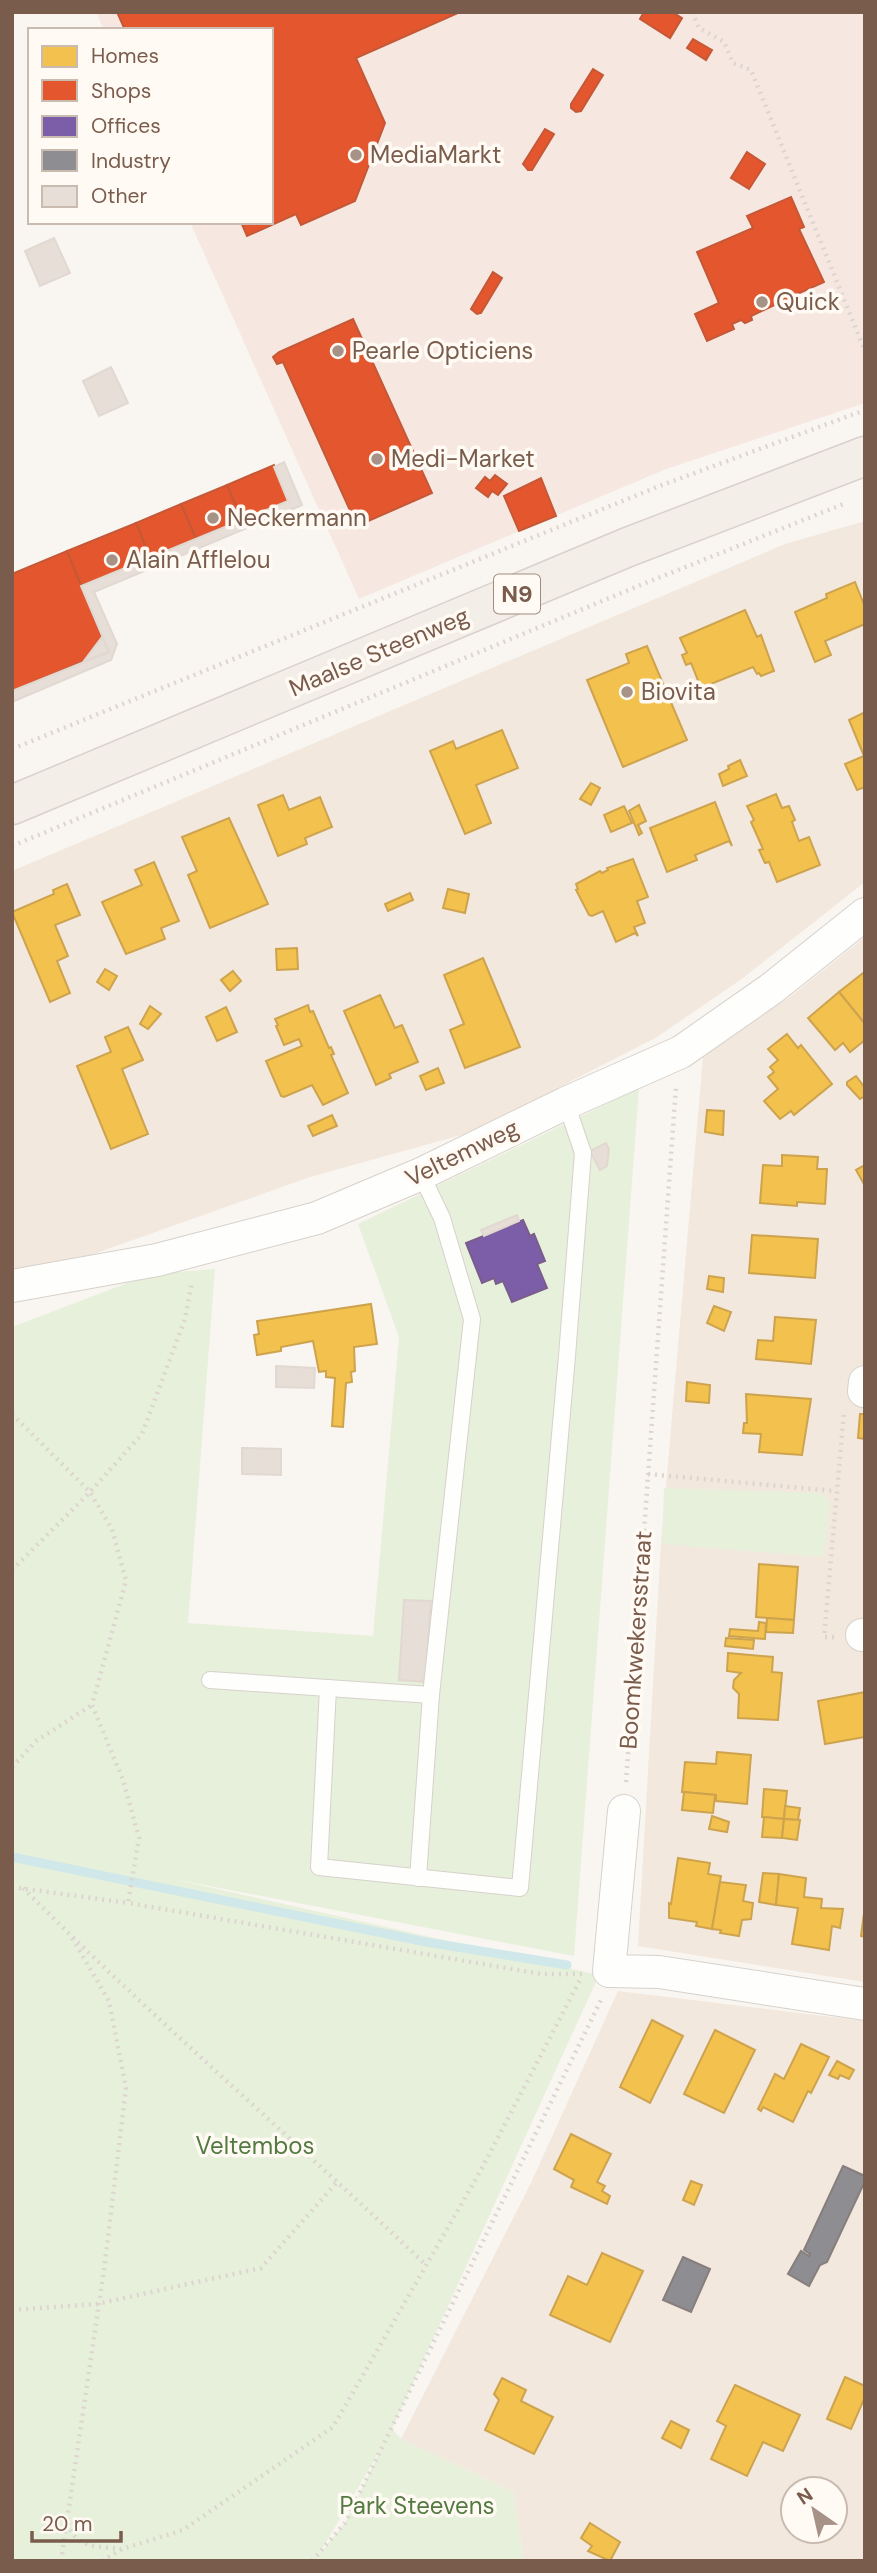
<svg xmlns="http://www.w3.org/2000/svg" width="877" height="2573" viewBox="0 0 877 2573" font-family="'DM Sans',sans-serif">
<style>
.residential{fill:#f2e8de;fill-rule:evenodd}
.commercial{fill:#f6e8e1}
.green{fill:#e7f0db;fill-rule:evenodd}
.homes{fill:#f2c14e;stroke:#cea34e;stroke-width:2}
.shops{fill:#e4572e;stroke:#c45837;stroke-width:2}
.offices{fill:#7b5ea7;stroke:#7b5d8c;stroke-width:2}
.industry{fill:#8d8d92;stroke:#877e7d;stroke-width:2}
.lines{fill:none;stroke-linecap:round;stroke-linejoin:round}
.stream{stroke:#d0e8ea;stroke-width:9}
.building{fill:#e6ded7;stroke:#e2d8d2;stroke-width:2}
.service-casing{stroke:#d7d1cb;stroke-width:18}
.minor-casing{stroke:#d7d1cb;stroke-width:34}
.primary-casing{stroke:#dad1cc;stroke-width:41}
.path{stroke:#dcd5d0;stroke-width:4.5;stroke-dasharray:2 5;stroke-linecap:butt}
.service{stroke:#fefefd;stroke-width:16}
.minor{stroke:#fefefd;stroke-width:32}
.primary{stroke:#f3eee8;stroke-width:38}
.poi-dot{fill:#a69286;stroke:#fffaf3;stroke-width:2.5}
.labels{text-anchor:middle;stroke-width:7;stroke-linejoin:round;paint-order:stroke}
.shield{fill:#fffaf3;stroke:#a28b7f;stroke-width:2}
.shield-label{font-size:23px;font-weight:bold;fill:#7a5c4d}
.poi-label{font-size:24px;fill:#7a5c4d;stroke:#fffaf3;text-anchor:start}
.street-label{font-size:24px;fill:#7a5c4d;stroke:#fffaf3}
.park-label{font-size:24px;fill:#537a41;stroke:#fffaf3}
</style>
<rect width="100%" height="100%" fill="#f9f5f0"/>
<g class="residential">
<path d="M865,521V882L743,978L657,1037L472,1132L310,1177L12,1283V871L785,544Z"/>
<path d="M865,937V1982L638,1946L661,1544L703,1057L791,996Z"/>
<path d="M618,1991L865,2021V2561H524L513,2492L401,2439L531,2183ZM793,2489H835V2531H793Z"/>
</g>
<path class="commercial" d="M96,12H865V403L666,469L359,599L190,222H271V30H104Z"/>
<g class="green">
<path d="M639,1088L574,1956L173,1879L599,1975L392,2429L401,2439L513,2492L524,2561H12V1327L151,1274L215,1269L188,1623L373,1636L399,1337L358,1224ZM385,2441L345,2523L319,2554L385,2442Z"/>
<path d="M664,1488L821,1493L830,1502L824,1557L662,1544Z"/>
</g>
<g class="homes">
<path d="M855,582L865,607V624L825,641L831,655L815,662L795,612L827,598L826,594Z"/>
<path d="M745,610L757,637L761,635L774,671L761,676L759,673L757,674L753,667L701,688L691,663L686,665L682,655L687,653L680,638Z"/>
<path d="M647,646L687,740L623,767L587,680L629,663L626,654Z"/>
<path d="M865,712V787L857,790L845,764L864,756L849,720Z"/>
<path d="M502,730L518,768L476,785L491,823L465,834L430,751L453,741L456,749Z"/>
<path d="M740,760L747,776L723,786L719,774L729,769L728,766Z"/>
<path d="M591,783L600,788L591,805L580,799Z"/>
<path d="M776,794L782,808L789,806L795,820L792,822L799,841L809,837L820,865L777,882L769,862L765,863L759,850L763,849L751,822L754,820L747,806Z"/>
<path d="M283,795L289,810L320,797L332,827L305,838L307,844L278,856L258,805Z"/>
<path d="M715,802L732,846L729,841L695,855L697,860L667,872L650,828Z"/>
<path d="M639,805L646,821L638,825L642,833L639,835L629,811Z"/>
<path d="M624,806L632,823L611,832L604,815Z"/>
<path d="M229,818L268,904L210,928L188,875L197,871L182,837Z"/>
<path d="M633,859L648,897L637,901L645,923L634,927L638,936L635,933L616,942L603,911L592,916L589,915L576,890L578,889L576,884L600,871L602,873L608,870L607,868Z"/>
<path d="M154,862L179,921L161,928L165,939L126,954L102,902L142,885L135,870Z"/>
<path d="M67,884L80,915L55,925L68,956L57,961L70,993L50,1002L12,912L54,894L53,890Z"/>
<path d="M448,889L469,894L465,913L443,908Z"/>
<path d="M410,893L413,900L388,911L385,904Z"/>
<path d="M297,948L298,969L277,970L276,949Z"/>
<path d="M483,958L520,1047L465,1068L450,1030L464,1024L444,975Z"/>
<path d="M105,969L117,976L109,990L97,982Z"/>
<path d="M233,971L241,981L230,991L221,980Z"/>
<path d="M863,973L865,975V1024L839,992Z"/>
<path d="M839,992L865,1024V1040L850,1052L843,1043L835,1050L808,1018Z"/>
<path d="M380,995L395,1028L402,1025L418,1062L389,1074L391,1078L376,1085L344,1011Z"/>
<path d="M308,1005L310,1012L313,1011L329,1048L331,1047L334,1054L331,1055L348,1093L323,1105L312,1085L284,1097L281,1096L266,1061L302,1046L299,1039L284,1045L276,1026L278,1025L275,1019Z"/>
<path d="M150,1006L161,1014L148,1029L140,1024Z"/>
<path d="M226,1007L237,1032L217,1041L206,1017Z"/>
<path d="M128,1027L143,1060L122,1069L148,1134L111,1149L77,1066L111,1052L105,1037Z"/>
<path d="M787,1034L798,1048L801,1045L832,1084L794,1115L791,1111L780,1119L764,1101L778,1089L768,1077L774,1072L770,1067L778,1060L768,1049Z"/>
<path d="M438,1068L444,1083L426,1090L420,1076Z"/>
<path d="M856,1076L865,1088V1096L860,1099L847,1085V1082Z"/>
<path d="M707,1110L724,1111L723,1135L705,1132Z"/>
<path d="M332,1115L337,1126L313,1136L308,1126Z"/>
<path d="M782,1155L818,1157L817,1169H827L825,1204L797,1202V1206L760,1203L763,1165L782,1166Z"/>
<path d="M865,1165V1186L856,1170Z"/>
<path d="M752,1235L818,1239L815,1278L749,1273Z"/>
<path d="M709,1276L724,1278L723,1292L707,1289Z"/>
<path d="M371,1304L377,1344L354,1347L355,1371L351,1372L352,1382L346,1383L343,1427L332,1426L335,1378L326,1377V1371L319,1372L313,1341L281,1347V1351L257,1355L254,1335L259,1334L257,1321Z"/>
<path d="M714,1306L731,1312L724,1331L707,1323Z"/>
<path d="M775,1317L816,1320L811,1364L756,1359L758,1340L773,1341Z"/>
<path d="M687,1382L710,1385L709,1403L686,1401Z"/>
<path d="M746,1394L811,1399L802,1455L759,1452L761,1434L743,1433L744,1423H747Z"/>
<path d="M860,1414H865V1439L858,1438Z"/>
<path d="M759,1564L798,1567L794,1620L756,1617Z"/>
<path d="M767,1618L794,1620L793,1633L766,1632Z"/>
<path d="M759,1622L766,1623L765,1639L729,1636L730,1629L758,1631Z"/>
<path d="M726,1638L754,1640L753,1649L725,1646Z"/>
<path d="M728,1653L773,1657L772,1672L782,1673L778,1720L738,1718L739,1694L733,1688L734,1680L741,1673L727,1671Z"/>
<path d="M865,1692V1737L825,1744L818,1701Z"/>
<path d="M717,1752L751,1755L747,1804L716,1801V1795L682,1792L685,1762L716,1764Z"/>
<path d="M764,1789L787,1791L784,1819L762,1817Z"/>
<path d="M684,1792L715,1795L713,1813L682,1810Z"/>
<path d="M785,1806L800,1808L798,1820L784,1819Z"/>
<path d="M712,1816L729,1822L727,1832L709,1829Z"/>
<path d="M764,1817L784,1819L782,1838L762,1837Z"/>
<path d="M784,1819L800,1820L797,1840L782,1838Z"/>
<path d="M678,1858L710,1863L708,1874L721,1876L712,1929L696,1926L697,1922L669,1918V1903L671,1904Z"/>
<path d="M763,1873L779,1874L776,1905L759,1902Z"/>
<path d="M779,1874L806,1878L804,1897L822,1899L821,1908L843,1909L840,1928L832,1926L829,1950L792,1944L798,1908L776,1905Z"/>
<path d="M720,1882L746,1885L743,1901L753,1903L751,1919L742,1920L739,1936L720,1933L721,1930L712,1929Z"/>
<path d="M864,1913L865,1914V1937L861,1936Z"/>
<path d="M652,2020L683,2036L650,2103L620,2087Z"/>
<path d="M715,2030L755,2050L724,2113L684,2094Z"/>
<path d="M801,2044L829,2057L811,2093L808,2091L793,2122L763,2107L761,2111L758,2109L775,2074L784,2079Z"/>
<path d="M837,2061L854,2070L849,2079L840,2075L838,2079L829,2075Z"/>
<path d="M571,2134L611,2154L597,2182L605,2186L602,2191L610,2196L607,2204L571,2187L574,2180L554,2169Z"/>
<path d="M691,2181L702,2185L694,2205L683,2200Z"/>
<path d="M602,2253L643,2271L610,2342L550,2315L568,2276L587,2285Z"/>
<path d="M845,2377L865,2386V2397L851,2429L827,2419Z"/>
<path d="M502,2378L526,2390L521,2401L553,2417L534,2454L485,2430L499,2400L494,2394Z"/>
<path d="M735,2385L800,2415L783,2451L763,2442L747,2476L711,2459L726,2426L717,2421Z"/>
<path d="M671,2421L689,2430L681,2448L662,2438Z"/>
<path d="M590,2523L620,2542L610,2561L588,2551L592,2546L581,2538Z"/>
</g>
<g class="shops">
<path d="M117,12H460L356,58L385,123L355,201L301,225L296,214L247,236L241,222H271V30H125Z"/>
<path d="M644,12H672L682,18L670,38L640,19Z"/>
<path d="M693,39L712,50L706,60L687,48Z"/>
<path d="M593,69L603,75L581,111L576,112L571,108V104Z"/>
<path d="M545,129L554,134L532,170H528L523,164Z"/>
<path d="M747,152L765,164L749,189L731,178Z"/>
<path d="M791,197L804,227L799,229L824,282L797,294L798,300L792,302L787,299L751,316L752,320L745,323L741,320L732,324L734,329L707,341L695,314L719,303L697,252L753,228L747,216Z"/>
<path d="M493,272L502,278L481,313L477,314L471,309Z"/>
<path d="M353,319L432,493L357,526L283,362L277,364L273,357L279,352Z"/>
<path d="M274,465L288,501L242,520L227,485Z"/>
<path d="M495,475L507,484L498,495L492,491L488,497L476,488L485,477L490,481Z"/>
<path d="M541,478L556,516L519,531L504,496Z"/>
<path d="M227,485L242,520L196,539L181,504Z"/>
<path d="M181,504L196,539L150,558L136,523Z"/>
<path d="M136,523L150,558L81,586L67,551Z"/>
<path d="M67,551L102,637L84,661L12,691V574Z"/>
</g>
<path class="offices" d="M523,1220L530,1236L534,1234L545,1261L537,1264L547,1288L512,1302L503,1281L496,1284L494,1278L482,1283L466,1243Z"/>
<g class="industry">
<path d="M843,2166L865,2176V2181L827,2262L820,2265L809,2286L788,2274L801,2251L809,2256L810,2254L804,2250Z"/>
<path d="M683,2257L710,2269L691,2312L663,2300Z"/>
</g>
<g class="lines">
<path class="stream" d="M12,1857L426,1942L567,1965"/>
</g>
<g class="building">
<path d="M54,238L70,273L40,286L25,251Z"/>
<path d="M111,367L128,403L99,416L83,381Z"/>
<path d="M284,462L302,505L94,592L117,644L111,660L12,702V691L109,652L81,586L288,501L274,467Z"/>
<path d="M102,637L109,652L84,661Z"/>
<path d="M606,1143L609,1149L607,1166L600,1170L590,1151Z"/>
<path d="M517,1215L519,1221L484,1236L481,1230Z"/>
<path d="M276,1366L315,1368L314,1388L276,1387Z"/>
<path d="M242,1448L281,1449V1475L242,1474Z"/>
<path d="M404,1600L431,1601L425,1682L399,1680Z"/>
</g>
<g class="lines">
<defs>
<g id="service">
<path d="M210,1680L431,1695L472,1319L442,1218L421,1174"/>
<path d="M328,1688L319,1867L520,1888L567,1356L583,1153L566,1103"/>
<path d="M418,1878L431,1695"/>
</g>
<g id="minor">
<path d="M12,1286L157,1260L317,1218L421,1174L566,1103L681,1052L771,989L865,914"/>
<path d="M864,1391L865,1382"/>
<path d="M862,1635H865"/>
<path d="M624,1811L609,1971L659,1972L865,2004"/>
</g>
<path id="primary" d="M12,805L628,547L865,456"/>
</defs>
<use href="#service" class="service-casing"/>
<use href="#minor" class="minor-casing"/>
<use href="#primary" class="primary-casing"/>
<g class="path">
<path d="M692,12L699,28L724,42L733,63L751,70L865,351"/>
<path d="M12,749L657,487L865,410"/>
<path d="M12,846L648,582L846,503"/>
<path d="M12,1414L90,1492L112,1529L126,1581L92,1705L123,1780L139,1838L128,1903L541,1974H582"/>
<path d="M648,1474L835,1491"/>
<path d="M12,1570L90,1492L142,1434L185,1319L192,1281"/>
<path d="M834,1637H824L844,1412"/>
<path d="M12,1767L36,1741L92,1705"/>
<path d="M626,1782L676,1086"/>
<path d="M12,1887L128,1903"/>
<path d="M23,1888C153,2019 294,2139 427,2266"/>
<path d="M12,2310L97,2304L261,2268L338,2181"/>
<path d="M68,2523C75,2549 98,2546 121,2549"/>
<path d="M61,2561L104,2270L126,2088L109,2001L71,1936"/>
<path d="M102,2561L122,2549L183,2530L333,2427L481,2170L581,1978"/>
<path d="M312,2561L345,2523L601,2000"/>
</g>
<use href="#service" class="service"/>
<use href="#minor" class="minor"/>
<use href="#primary" class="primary"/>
</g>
<g class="poi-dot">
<circle cx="356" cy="155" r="7"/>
<circle cx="762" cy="302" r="7"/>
<circle cx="338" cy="351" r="7"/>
<circle cx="377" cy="459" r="7"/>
<circle cx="213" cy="518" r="7"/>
<circle cx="112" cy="560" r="7"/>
<circle cx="627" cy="692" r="7"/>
</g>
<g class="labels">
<rect class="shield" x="494" y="574.5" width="46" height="39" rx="5"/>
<g class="shield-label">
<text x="517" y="602">N9</text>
</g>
<g class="poi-label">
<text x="370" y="163">MediaMarkt</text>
<text x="776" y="310">Quick</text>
<text x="352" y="359">Pearle Opticiens</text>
<text x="391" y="467">Medi-Market</text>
<text x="227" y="526">Neckermann</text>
<text x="126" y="568">Alain Afflelou</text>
<text x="641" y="700">Biovita</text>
</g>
<g class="street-label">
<text transform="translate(379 652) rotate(-23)" y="8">Maalse Steenweg</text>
<text transform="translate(462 1153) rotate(-26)" y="8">Veltemweg</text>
<text transform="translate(636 1640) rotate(-86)" y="8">Boomkwekersstraat</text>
</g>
<g class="park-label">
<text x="255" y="2154">Veltembos</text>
<text x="417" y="2514">Park Steevens</text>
</g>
</g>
<rect width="877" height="2573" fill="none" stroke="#7a5c4d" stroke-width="28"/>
<rect x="28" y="28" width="245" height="196" fill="#fffaf3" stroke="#cabbb1" stroke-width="2"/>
<rect x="42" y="46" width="35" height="21" fill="#f2c14e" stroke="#cabbb1" stroke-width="2"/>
<text x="91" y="63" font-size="21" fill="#7a5c4d">Homes</text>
<rect x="42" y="80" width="35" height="21" fill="#e4572e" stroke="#cabbb1" stroke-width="2"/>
<text x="91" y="98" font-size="21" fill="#7a5c4d">Shops</text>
<rect x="42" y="116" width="35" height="21" fill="#7b5ea7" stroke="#cabbb1" stroke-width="2"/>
<text x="91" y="133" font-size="21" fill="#7a5c4d">Offices</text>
<rect x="42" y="150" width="35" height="21" fill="#8d8d92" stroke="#cabbb1" stroke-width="2"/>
<text x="91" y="168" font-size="21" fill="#7a5c4d">Industry</text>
<rect x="42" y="186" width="35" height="21" fill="#e6ded7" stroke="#cabbb1" stroke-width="2"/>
<text x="91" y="203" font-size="21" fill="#7a5c4d">Other</text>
<g transform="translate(814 2510) rotate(326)"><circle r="33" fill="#fffaf3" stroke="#cabbb1" stroke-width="2"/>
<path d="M0-5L12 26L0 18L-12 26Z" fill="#a69286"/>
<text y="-10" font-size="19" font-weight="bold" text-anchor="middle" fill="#7a5c4d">N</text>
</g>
<path d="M32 2531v10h89v-10" fill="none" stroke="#7a5c4d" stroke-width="3.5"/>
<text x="42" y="2531" font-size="21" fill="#7a5c4d" stroke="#fffaf3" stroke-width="5" paint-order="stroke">20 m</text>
</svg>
